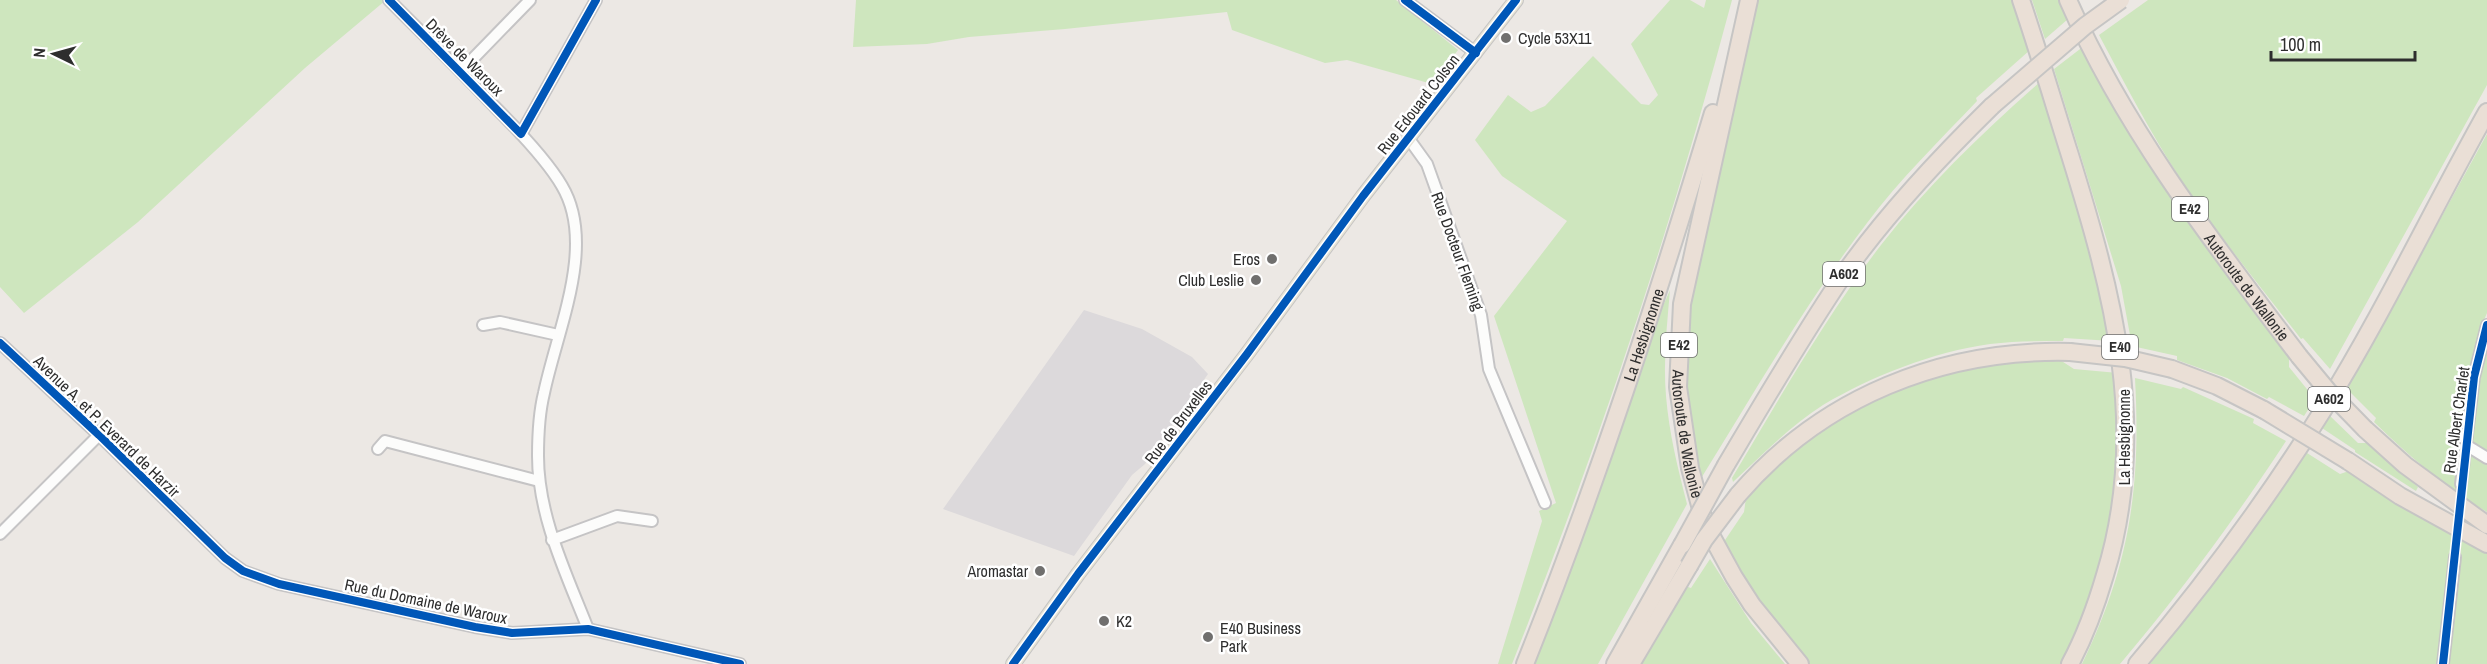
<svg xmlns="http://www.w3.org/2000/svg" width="2487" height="664" viewBox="0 0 2487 664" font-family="'Archivo Narrow',sans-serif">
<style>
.industrial{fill:#dcd9db}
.green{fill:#cee6be}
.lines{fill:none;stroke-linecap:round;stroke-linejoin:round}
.minor-tunnel{stroke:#c6c3c0;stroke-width:10;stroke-dasharray:10 5;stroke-linecap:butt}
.minor-casing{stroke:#c5c4c5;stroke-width:14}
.major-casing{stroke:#c6c5c4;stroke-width:16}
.highway-casing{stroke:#c6c5c4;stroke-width:20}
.minor{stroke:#fcfcfb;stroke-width:10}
.major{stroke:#e8e4d6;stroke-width:14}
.highway{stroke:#eadfd6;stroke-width:16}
.highway-bridge-casing{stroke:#c6c5c4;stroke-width:20;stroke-linecap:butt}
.highway-bridge{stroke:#eadfd6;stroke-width:16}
.cycleway-casing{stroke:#fff;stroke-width:11}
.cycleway{stroke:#0057b8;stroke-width:8}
.poi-dot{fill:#706f6e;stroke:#fff;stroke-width:2}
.labels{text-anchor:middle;stroke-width:5;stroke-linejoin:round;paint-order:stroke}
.shield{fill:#fff;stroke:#6d6d6d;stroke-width:1.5}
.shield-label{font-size:15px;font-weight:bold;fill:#2e2e2e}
.poi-label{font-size:16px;fill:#2e2e2e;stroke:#fff;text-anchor:start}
.street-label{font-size:16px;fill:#2e2e2e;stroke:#fff}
</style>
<rect width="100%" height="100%" fill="#ece8e4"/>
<path class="industrial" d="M1084,310L1142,329L1192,357L1208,374L1145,464L1132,475L1074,556L943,509Z"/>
<g class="green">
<path d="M0,0H386L305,68L138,222L24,313L0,287Z"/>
<path d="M856,0H1396L1458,50L1432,84L1347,60L1325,63L1232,30L1227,12L1065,29L969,37L927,44L853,47Z"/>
<path d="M1670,0H1690L1704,8L1706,0H1732C1672,226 1598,447 1512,664H1498L1542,521L1539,511L1556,503L1494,316L1567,221L1502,176L1475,140L1508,95L1531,112L1545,106L1593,56L1641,104L1649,105L1658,95L1631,44Z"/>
<path d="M1757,0H2014L2030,50L1976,98L1977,101C1940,140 1900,179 1867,223C1805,304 1754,393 1700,480L1685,400L1684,342L1692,286Z"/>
<path d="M2032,0H2059L2068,19L2045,39Z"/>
<path d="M2148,0H2487V85L2330,369L2303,338L2301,339C2260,286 2217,234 2180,178C2150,132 2125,84 2099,35Z"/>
<path d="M2084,46L2199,235L2248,302L2289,354V367L2315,399L2304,416L2269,397L2267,399L2227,378L2177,360V356L2132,346L2121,286L2054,69Z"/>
<path d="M2040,82L2082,214L2112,341L2064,338L2063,341C2039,341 2014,341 1990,344C1933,352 1872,376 1823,405C1790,426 1762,455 1733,482L1732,478C1779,399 1825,318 1881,245C1928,185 1983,132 2040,82Z"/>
<path d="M2487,134V313L2483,322L2466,393L2463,439L2472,445L2476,400L2487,348V452L2473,445L2487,456V512C2446,488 2408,455 2374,422L2376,418L2347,389Z"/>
<path d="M1670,290C1667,325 1663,361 1666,396C1669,433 1678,469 1687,504L1598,664H1533L1593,506L1659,315Z"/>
<path d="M2060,360L2074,369L2118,373L2117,492L2093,593L2063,664H1808L1747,586L1723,543L1744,512L1746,498L1784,459L1813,435L1852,410L1898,389L1951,371L2015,361Z"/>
<path d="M2135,378L2181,389L2183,387L2254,419L2253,423L2286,441C2235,519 2180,593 2120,664H2082C2130,565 2141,487 2135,378Z"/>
<path d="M2330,416L2358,443H2367L2418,487L2416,491L2355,452V450L2322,428Z"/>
<path d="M2307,453L2340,474L2349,471L2487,552V664H2150L2240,549Z"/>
<path d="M1710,559L1751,623L1785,664H1638L1685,586L1691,588Z"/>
</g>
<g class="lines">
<path class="minor-tunnel" d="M2455,557L2461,484"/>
<defs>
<g id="minor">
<path d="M389,0C424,35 460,70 494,106C516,128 547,160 562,186C597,245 557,330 544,393C539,413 538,434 538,456C538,516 566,573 588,629"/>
<path d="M1405,0L1476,53"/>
<path d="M461,71L530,0"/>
<path d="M521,134L596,0"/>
<path d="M1409,139L1427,164L1481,315L1489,369L1545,503"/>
<path d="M483,325L500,322L558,335"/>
<path d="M0,343L99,435L225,558L243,571L279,584L475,627L512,633L588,629L740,664"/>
<path d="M2466,445L2487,458"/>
<path d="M378,449L385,441L539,481"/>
<path d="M2461,484L2474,377L2487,325"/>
<path d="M0,534L99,435"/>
<path d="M552,540L617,516L652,521"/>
<path d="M2443,664L2455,557"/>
</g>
<path id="major" d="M1013,664L1078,574L1247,354L1363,196L1516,0"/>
<g id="highway">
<path id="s1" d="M1749,0L1682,304L1678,387L1690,468L1705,524L1734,577L1752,605L1800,664"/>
<path d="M2021,0C2038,50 2053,101 2069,152C2113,293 2150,429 2105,575C2096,606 2085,636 2070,664"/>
<path id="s2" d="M2068,0C2125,130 2214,244 2299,356"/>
<path d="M2172,369L2217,386L2264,410"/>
<path d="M2365,429L2405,465L2487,525"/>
<path d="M2348,461L2400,496L2487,544"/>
<path d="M1726,465C1764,401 1802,336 1844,274C1887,213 1939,158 1992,106"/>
<path d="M1738,495C1822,397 1942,349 2070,352"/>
<path id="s3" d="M1525,664C1597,484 1657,299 1713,113"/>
<path d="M1615,664L1682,545"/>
<path d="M1631,664L1689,566"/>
<path d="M2137,664C2205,584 2269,497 2325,407C2384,312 2432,210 2487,112"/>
</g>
</defs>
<use href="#minor" class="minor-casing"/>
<use href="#major" class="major-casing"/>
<use href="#highway" class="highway-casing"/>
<use href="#minor" class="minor"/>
<use href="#major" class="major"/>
<use href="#highway" class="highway"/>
<defs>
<g id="highway-bridge">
<path d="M1992,106L2085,26L2121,0"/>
<path d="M2070,352L2125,358L2172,369"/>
<path d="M2299,356L2328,391L2365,429"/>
<path d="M2264,410L2348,461"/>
<path d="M1682,545L1726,465"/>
<path d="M1689,566L1704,540L1738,495"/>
</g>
</defs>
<use href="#highway-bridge" class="highway-bridge-casing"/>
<use href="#highway-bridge" class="highway-bridge"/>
<defs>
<g id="cycleway">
<path d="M389,0L521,134L596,0"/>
<path d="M1405,0L1476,53"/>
<path d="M0,343L99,435L225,558L243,571L279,584L475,627L512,633L588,629L740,664"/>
<path d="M1013,664L1078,574L1247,354L1363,196L1516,0"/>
<path d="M2443,664L2474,377L2487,325"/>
</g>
</defs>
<use href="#cycleway" class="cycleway-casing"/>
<use href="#cycleway" class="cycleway"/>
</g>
<g class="poi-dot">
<circle cx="1506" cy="38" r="6"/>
<circle cx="1272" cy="259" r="6"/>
<circle cx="1256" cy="280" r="6"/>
<circle cx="1040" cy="571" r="6"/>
<circle cx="1104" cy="621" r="6"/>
<circle cx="1208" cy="637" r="6"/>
</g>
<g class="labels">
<g class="shield">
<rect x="2172" y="197" width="36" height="24" rx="4.5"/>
<rect x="1823" y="262" width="42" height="24" rx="4.5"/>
<rect x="1661" y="333" width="36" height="24" rx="4.5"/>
<rect x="2102" y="335" width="36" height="24" rx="4.5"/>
<rect x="2308" y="387" width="42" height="24" rx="4.5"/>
</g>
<g class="shield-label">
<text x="2190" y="214">E42</text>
<text x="1844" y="279">A602</text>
<text x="1679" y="350">E42</text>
<text x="2120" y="352">E40</text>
<text x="2329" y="404">A602</text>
</g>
<g class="poi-label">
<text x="1518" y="44">Cycle 53X11</text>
<text x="1260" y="265" text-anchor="end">Eros</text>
<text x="1244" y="286" text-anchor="end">Club Leslie</text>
<text x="1028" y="577" text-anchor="end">Aromastar</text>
<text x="1116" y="627">K2</text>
<text x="1220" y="634">E40 Business<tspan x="1220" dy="18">Park</tspan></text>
</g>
<g class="street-label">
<text transform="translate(465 57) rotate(45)" y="6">Drève de Waroux</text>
<text transform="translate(1418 104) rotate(-52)" y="6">Rue Edouard Colson</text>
<text transform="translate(1458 251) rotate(70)" y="6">Rue Docteur Fleming</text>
<text dy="6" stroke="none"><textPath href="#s2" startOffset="339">Autoroute de Wallonie</textPath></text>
<text dy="6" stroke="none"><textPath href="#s3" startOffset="350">La Hesbignonne</textPath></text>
<text transform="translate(2456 420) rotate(-82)" y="6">Rue Albert Charlet</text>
<text transform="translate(1178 422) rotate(-53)" y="6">Rue de Bruxelles</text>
<text transform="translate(107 426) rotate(44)" y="6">Avenue A. et P. Everard de Harzir</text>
<text dy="6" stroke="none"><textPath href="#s1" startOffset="442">Autoroute de Wallonie</textPath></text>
<text transform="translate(2124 437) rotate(-90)" y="6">La Hesbignonne</text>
<text transform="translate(426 601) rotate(12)" y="6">Rue du Domaine de Waroux</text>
</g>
</g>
<g transform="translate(54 54) rotate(275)" stroke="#ffffff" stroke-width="4.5" paint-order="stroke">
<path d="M0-4.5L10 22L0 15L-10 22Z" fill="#2e2e2e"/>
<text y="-9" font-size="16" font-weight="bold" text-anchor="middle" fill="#2e2e2e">N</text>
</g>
<path d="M2271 51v9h144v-9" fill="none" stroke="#2e2e2e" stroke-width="3"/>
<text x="2280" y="51" font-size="18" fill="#2e2e2e" stroke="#ffffff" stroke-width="4.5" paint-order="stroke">100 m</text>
</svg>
